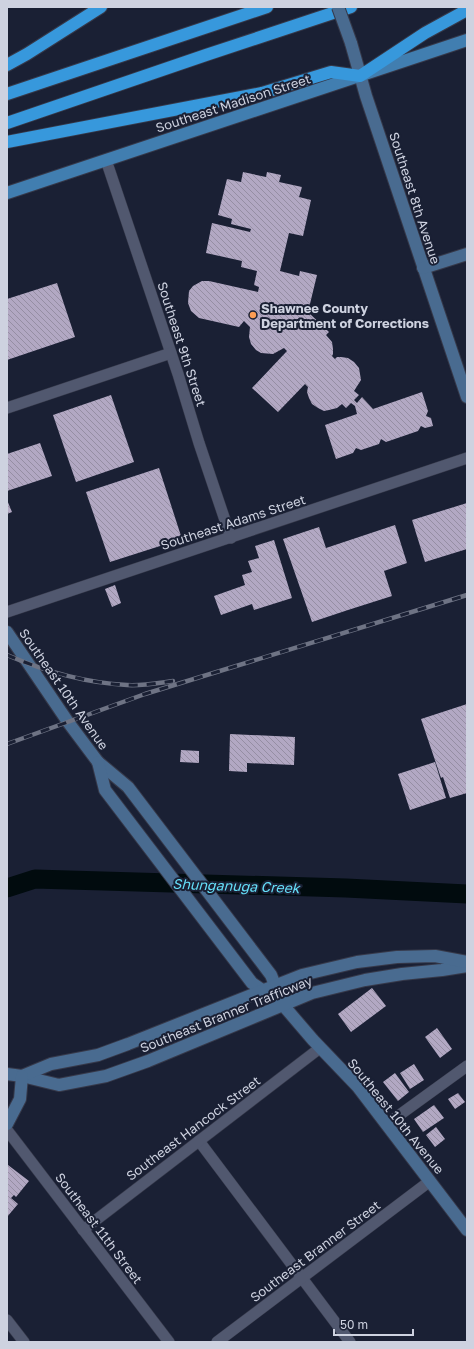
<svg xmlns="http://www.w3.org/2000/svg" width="474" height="1349" viewBox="0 0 474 1349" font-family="'Golos Text',sans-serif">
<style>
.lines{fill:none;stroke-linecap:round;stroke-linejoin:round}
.river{stroke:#010b0e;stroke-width:19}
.building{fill:url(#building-back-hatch)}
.street-casing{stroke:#36394a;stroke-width:12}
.secondary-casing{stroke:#36394a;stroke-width:14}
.primary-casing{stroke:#36394a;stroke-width:14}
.highway-casing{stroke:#36394a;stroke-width:14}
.street{stroke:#51586f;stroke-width:11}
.secondary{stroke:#496b90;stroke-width:12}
.primary{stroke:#417eb0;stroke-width:12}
.highway{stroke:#3798dc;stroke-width:12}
.rail-casing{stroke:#6e7384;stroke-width:4.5}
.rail{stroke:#1a2034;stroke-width:3;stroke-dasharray:9;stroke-linecap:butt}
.secondary-bridge-casing{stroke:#36394a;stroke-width:14;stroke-linecap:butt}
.secondary-bridge{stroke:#496b90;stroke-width:12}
.poi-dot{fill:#fc9d53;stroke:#1a2034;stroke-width:1.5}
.labels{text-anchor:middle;stroke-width:4;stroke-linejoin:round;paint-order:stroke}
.street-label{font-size:13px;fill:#ced2e0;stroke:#1a2034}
.poi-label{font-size:13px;font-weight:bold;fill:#ced2e0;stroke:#1a2034;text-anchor:start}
.water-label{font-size:14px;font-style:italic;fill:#65dff9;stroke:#1a2034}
</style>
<defs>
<pattern id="building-back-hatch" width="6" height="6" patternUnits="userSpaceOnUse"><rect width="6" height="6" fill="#b2a8c3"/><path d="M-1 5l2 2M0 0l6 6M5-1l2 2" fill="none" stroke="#958ea3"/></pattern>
</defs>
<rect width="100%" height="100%" fill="#1a2034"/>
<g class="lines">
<path class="river" d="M7,888L35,879L346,888L467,894"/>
</g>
<g class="building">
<path d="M243,172L266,177L267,172L281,175L279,182L302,187L299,197L311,200L303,236L289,233L280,271L299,276L300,271L317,275L308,312L329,332L326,335L332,342L333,349V354L332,356L335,359L337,357H341L348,358L354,362L359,368L361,380L354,391L359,395L354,400L357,403L362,397L373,409L422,392L428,411L426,416L431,418L433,426L425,428L421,426L418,431L386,442L381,439L379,444L361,450L356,448L353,453L336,459L325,425L357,414L355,406L351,403L346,408L342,404L337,408L329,410L324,411L318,408L312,404L309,398L307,392L308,387L305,384L278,412L252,388L287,351L284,348L273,354L261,353L256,350L251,344L249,337L250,327L244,321L239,327L199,318L191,311L188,303L189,291L193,286L202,281H209L258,292L259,287L254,285L257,271L241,267L242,261L206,253L212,223L250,232L251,229L231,224L232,219L218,215L227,179L241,182Z"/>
<path d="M57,283L75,337L7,360V299Z"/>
<path d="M111,395L134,462L76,482L53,415Z"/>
<path d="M40,443L52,476L7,491V454Z"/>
<path d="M159,468L182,539L110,562L86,492Z"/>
<path d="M7,500L12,512L7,514Z"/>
<path d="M467,503V549L425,562L412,520Z"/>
<path d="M395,525L407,563L384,571L392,596L348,610L312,622L283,539L319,527L326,548Z"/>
<path d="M274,540L292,598L254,610L252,604L221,615L214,596L245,585L242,575L252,572L248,561L259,558L255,546Z"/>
<path d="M115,585L121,603L112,607L105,589Z"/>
<path d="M467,704V793L450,798L443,777L441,778L421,719Z"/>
<path d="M230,734L295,737L294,765L247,763V772L229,771Z"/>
<path d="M181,750L199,751V763L180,762Z"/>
<path d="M435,762L446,798L410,810L398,774Z"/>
<path d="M372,988L386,1006L351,1032L338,1014Z"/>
<path d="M437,1028L452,1049L440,1058L425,1037Z"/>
<path d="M414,1064L424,1080L410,1089L400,1073Z"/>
<path d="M395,1073L409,1092L398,1101L383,1082Z"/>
<path d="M458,1093L465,1102L455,1109L448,1099Z"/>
<path d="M434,1105L444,1118L423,1132L414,1119Z"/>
<path d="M436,1127L445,1139L435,1147L426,1135Z"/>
<path d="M8,1165L29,1181L16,1197L14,1195L11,1198L18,1204L7,1217V1166Z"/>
</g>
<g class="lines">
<defs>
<g id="street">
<path d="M106,160L178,374L199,443L231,538"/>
<path d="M7,408L171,353"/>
<path d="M7,612L467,458"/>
<path d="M387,1124L467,1066"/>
<path d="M7,1130L169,1342"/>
<path d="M199,1141L350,1342"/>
<path d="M83,1230L320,1048"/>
<path d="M7,1320L24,1342"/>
<path d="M217,1342L430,1181"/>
</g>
<g id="secondary">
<path d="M351,43L366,96L467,397"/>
<path d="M423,268L467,254"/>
<path d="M7,632L68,722L98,762L128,787L271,975L283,1005L313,1040L358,1087L467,1230"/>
<path d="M98,762L105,790L252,983L268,994"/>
<path d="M7,1074L22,1076L59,1085L106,1076L148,1061L312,993L365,980L402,974L442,970L467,966"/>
<path d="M22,1076L51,1064L98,1055L128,1044L302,975L357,962L397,957L435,956L467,962"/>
<path d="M7,1124L20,1099L22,1076"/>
</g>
<path id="primary" d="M7,193L467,40"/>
<g id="highway">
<path d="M7,65L27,54L101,7"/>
<path d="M7,94L267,7"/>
<path d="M7,123L206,55L351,7"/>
<path d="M7,142L262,93L331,72L360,76L425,33L467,10"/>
</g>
</defs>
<use href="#street" class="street-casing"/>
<use href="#secondary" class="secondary-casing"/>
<use href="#primary" class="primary-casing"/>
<use href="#highway" class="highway-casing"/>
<use href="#street" class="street"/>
<use href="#secondary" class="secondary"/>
<use href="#primary" class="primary"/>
<use href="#highway" class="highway"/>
<defs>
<g id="rail">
<path d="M7,655C44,671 87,683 127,685C142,686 158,683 173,681"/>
<path d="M7,744L145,694L467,595"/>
</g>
</defs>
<use href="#rail" class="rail-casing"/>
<use href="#rail" class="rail"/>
<defs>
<path id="secondary-bridge" d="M338,7L351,43"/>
</defs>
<use href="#secondary-bridge" class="secondary-bridge-casing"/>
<use href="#secondary-bridge" class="secondary-bridge"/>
</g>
<circle class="poi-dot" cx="253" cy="315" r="4"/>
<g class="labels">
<g class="street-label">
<text transform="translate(233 103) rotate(-18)" y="5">Southeast Madison Street</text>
<text transform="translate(415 198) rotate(72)" y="5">Southeast 8th Avenue</text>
<text transform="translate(182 344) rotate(72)" y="5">Southeast 9th Street</text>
<text transform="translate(233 522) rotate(-18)" y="5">Southeast Adams Street</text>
<text transform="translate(64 689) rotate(55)" y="5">Southeast 10th Avenue</text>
<text transform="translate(226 1014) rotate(-22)" y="5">Southeast Branner Trafficway</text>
<text transform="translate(396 1116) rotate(51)" y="5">Southeast 10th Avenue</text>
<text transform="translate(193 1128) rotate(-37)" y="5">Southeast Hancock Street</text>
<text transform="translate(99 1228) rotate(53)" y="5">Southeast 11th Street</text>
<text transform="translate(315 1251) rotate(-37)" y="5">Southeast Branner Street</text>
</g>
<g class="poi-label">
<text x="261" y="313">Shawnee County<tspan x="261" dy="15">Department of Corrections</tspan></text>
</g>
<g class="water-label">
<text transform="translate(236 886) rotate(2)" y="5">Shunganuga Creek</text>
</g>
</g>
<rect width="474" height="1349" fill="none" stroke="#ced2e0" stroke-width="16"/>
<path d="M334 1329v6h79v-6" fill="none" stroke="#ced2e0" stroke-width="2"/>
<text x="340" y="1329" font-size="12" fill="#ced2e0" stroke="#1a2034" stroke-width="3" paint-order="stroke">50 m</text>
</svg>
